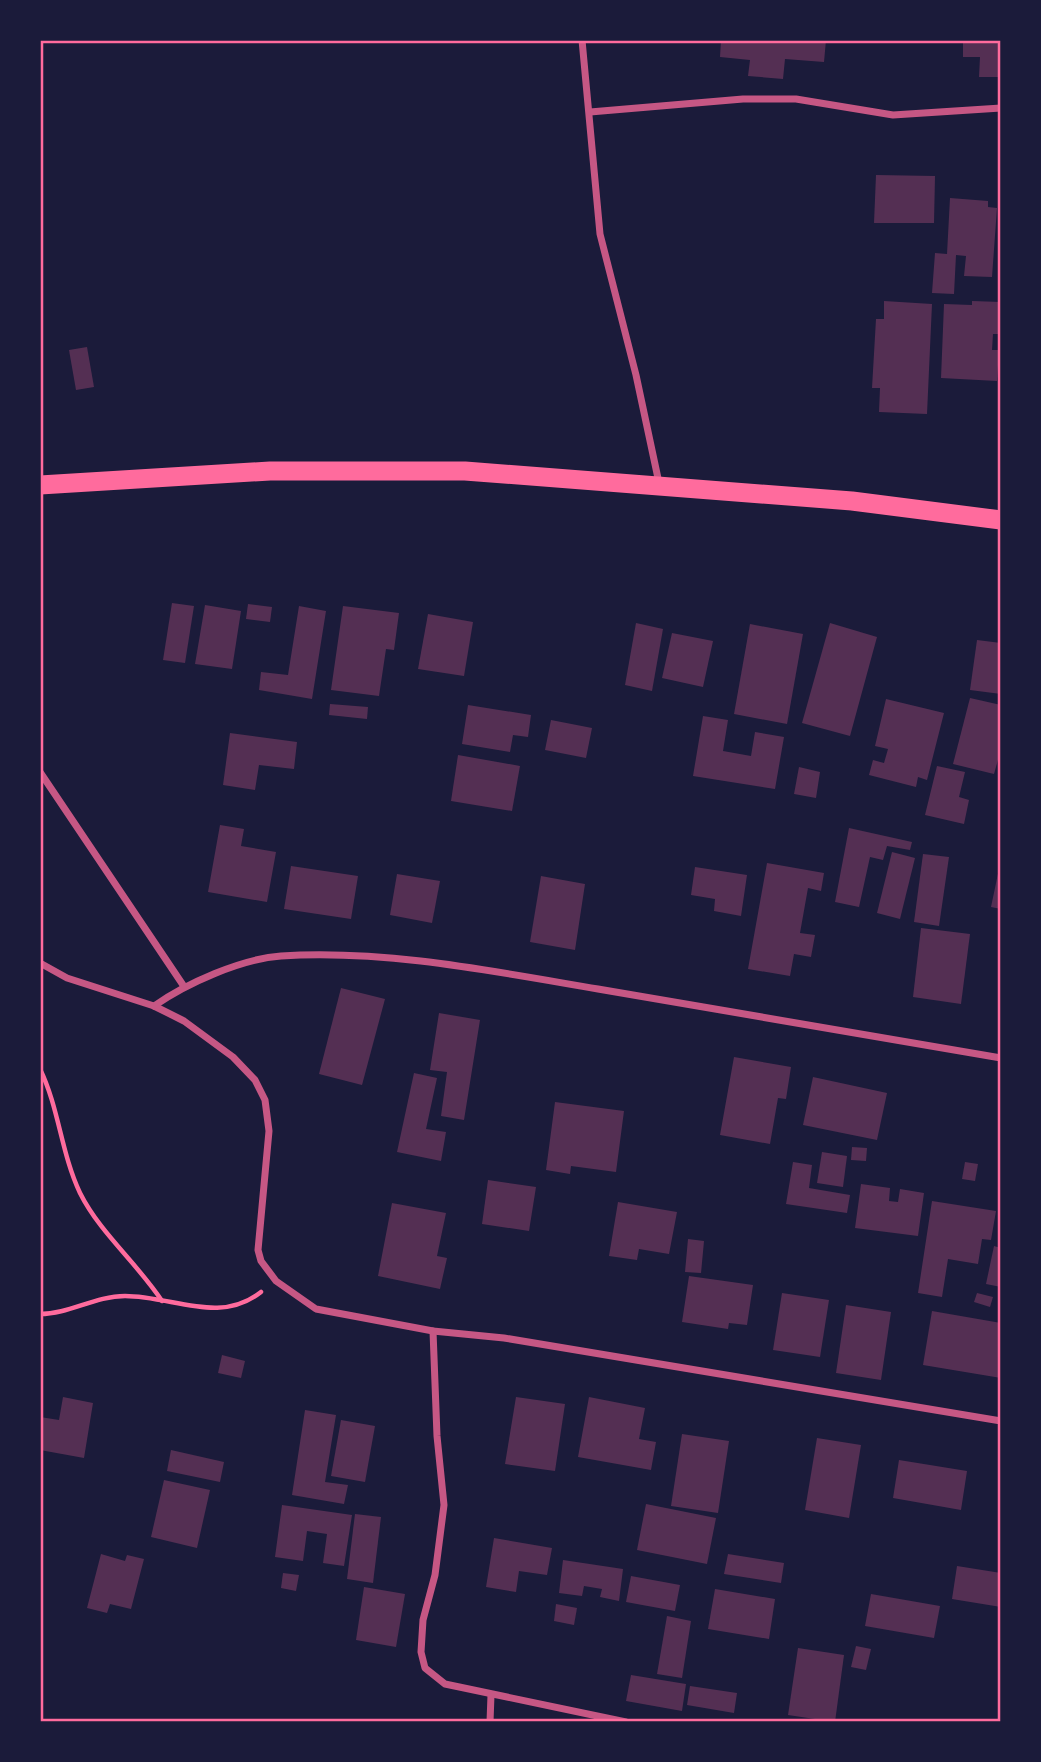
<svg xmlns="http://www.w3.org/2000/svg" width="1041" height="1762" viewBox="0 0 1041 1762" font-family="'Open Sans',sans-serif">
<style>
.building{fill:#542f53}
.lines{fill:none;stroke-linecap:round;stroke-linejoin:round}
.path{stroke:#ff6b9d;stroke-width:4.5}
.minor{stroke:#c65784;stroke-width:7}
.trunk{stroke:#ff6b9d;stroke-width:19}
.neatline{fill:none;stroke:#ff6b9d;stroke-width:2.5}
</style>
<rect width="100%" height="100%" fill="#1b1b3a"/>
<g class="building">
<path d="M721,40H826L824,62L785,59L783,79L748,76L750,60L720,57Z"/>
<path d="M963,40H1001V77H979L980,57H963Z"/>
<path d="M876,175L935,176L934,223H874Z"/>
<path d="M950,198L988,201V207L997,208L992,277L964,276L966,256L956,255L954,294L932,293L935,253L947,254Z"/>
<path d="M884,301L932,304L927,414L879,412L880,388H872L876,319H884Z"/>
<path d="M972,301L1001,302L999,334H993L992,350H999L997,381L941,378L944,304L972,305Z"/>
<path d="M87,347L94,387L76,390L69,350Z"/>
<path d="M172,603L194,606L185,663L163,660Z"/>
<path d="M248,604L272,607L270,622L246,619Z"/>
<path d="M205,605L241,611L232,669L195,664Z"/>
<path d="M299,606L326,611L312,699L259,690L261,672L288,675Z"/>
<path d="M343,606L399,613L394,650L386,649L379,696L331,690Z"/>
<path d="M428,614L473,622L464,676L418,669Z"/>
<path d="M636,623L663,629L652,691L625,685Z"/>
<path d="M830,623L877,637L850,736L802,723Z"/>
<path d="M750,624L803,634L787,724L734,714Z"/>
<path d="M672,633L713,641L703,687L662,678Z"/>
<path d="M977,640L1001,643V694L970,690Z"/>
<path d="M970,698L1001,705V749L994,774L953,764Z"/>
<path d="M886,699L944,713L927,780L918,777L916,787L869,775L873,760L884,763L888,749L875,746Z"/>
<path d="M330,704L368,707L367,719L329,715Z"/>
<path d="M468,705L531,715L528,737L513,735L510,752L462,744Z"/>
<path d="M703,716L728,720L723,751L751,756L755,732L784,737L775,789L693,776Z"/>
<path d="M551,720L592,728L586,758L545,750Z"/>
<path d="M230,733L297,742L294,769L259,765L255,790L223,785Z"/>
<path d="M458,755L520,766L512,811L451,801Z"/>
<path d="M937,766L965,772L959,797L969,800L964,824L925,815Z"/>
<path d="M799,767L820,772L816,798L794,794Z"/>
<path d="M220,825L244,829L241,846L276,852L267,902L208,892Z"/>
<path d="M849,828L912,842L910,850L887,846L883,860L870,857L859,907L835,902Z"/>
<path d="M892,852L915,858L900,919L877,913Z"/>
<path d="M923,854L949,857L939,926L914,922Z"/>
<path d="M767,863L824,873L821,891L808,888L800,933L815,935L811,957L794,954L790,976L748,969Z"/>
<path d="M1000,864H1001V909L991,907Z"/>
<path d="M291,866L358,876L351,919L284,909Z"/>
<path d="M695,867L747,875L741,916L714,911L715,899L691,895Z"/>
<path d="M397,874L440,881L432,923L390,915Z"/>
<path d="M541,876L585,884L575,950L530,942Z"/>
<path d="M921,928L970,934L961,1004L913,997Z"/>
<path d="M341,988L385,999L362,1085L319,1074Z"/>
<path d="M439,1013L480,1020L464,1120L441,1116L447,1072L430,1070Z"/>
<path d="M734,1057L791,1067L786,1099L778,1098L770,1144L720,1135Z"/>
<path d="M414,1073L437,1078L426,1129L446,1132L441,1161L397,1152Z"/>
<path d="M813,1077L887,1093L877,1140L803,1125Z"/>
<path d="M555,1102L624,1111L616,1172L571,1166L570,1174L546,1170Z"/>
<path d="M852,1147L867,1148L866,1161L851,1160Z"/>
<path d="M822,1152L847,1156L843,1187L817,1183Z"/>
<path d="M793,1162L812,1165L809,1188L850,1195L847,1213L786,1204Z"/>
<path d="M965,1162L978,1164L975,1181L962,1179Z"/>
<path d="M488,1180L536,1187L529,1231L482,1224Z"/>
<path d="M861,1184L890,1188L889,1201L898,1202L900,1189L924,1193L918,1236L855,1228Z"/>
<path d="M932,1201L996,1211L991,1240L982,1239L978,1264L948,1259L942,1297L918,1293Z"/>
<path d="M618,1202L677,1212L669,1254L639,1249L637,1260L609,1256Z"/>
<path d="M392,1203L446,1213L437,1256L447,1258L440,1289L378,1276Z"/>
<path d="M688,1239L704,1241L701,1273L685,1272Z"/>
<path d="M994,1246L1001,1248V1287L986,1284Z"/>
<path d="M689,1276L753,1285L747,1325L729,1323L728,1329L682,1322Z"/>
<path d="M782,1293L829,1300L820,1357L773,1350Z"/>
<path d="M977,1293L993,1297L990,1307L974,1302Z"/>
<path d="M846,1305L891,1312L881,1380L836,1373Z"/>
<path d="M932,1311L1001,1323V1378L923,1365Z"/>
<path d="M222,1355L245,1361L241,1378L218,1373Z"/>
<path d="M63,1397L93,1403L84,1458L40,1450V1417L59,1420Z"/>
<path d="M516,1397L565,1404L555,1471L505,1464Z"/>
<path d="M589,1397L645,1408L639,1439L656,1442L651,1470L578,1457Z"/>
<path d="M305,1410L336,1415L325,1482L348,1485L344,1504L292,1495Z"/>
<path d="M341,1420L375,1426L365,1482L331,1476Z"/>
<path d="M682,1434L729,1441L718,1513L671,1506Z"/>
<path d="M817,1438L861,1445L849,1518L805,1510Z"/>
<path d="M171,1450L224,1462L220,1482L167,1471Z"/>
<path d="M899,1460L967,1471L961,1510L893,1498Z"/>
<path d="M164,1480L210,1490L197,1548L151,1537Z"/>
<path d="M646,1504L716,1518L707,1564L637,1550Z"/>
<path d="M282,1505L352,1515L344,1566L323,1563L327,1534L307,1531L303,1561L275,1557Z"/>
<path d="M355,1514L381,1517L373,1583L347,1579Z"/>
<path d="M494,1538L552,1548L547,1575L519,1571L516,1592L486,1587Z"/>
<path d="M101,1554L125,1561L127,1555L144,1559L131,1609L110,1604L107,1613L87,1608Z"/>
<path d="M728,1554L784,1563L781,1583L724,1574Z"/>
<path d="M563,1560L623,1569L619,1601L600,1597L602,1589L584,1586L582,1596L559,1593Z"/>
<path d="M957,1566L1001,1573V1607L952,1599Z"/>
<path d="M283,1573L299,1575L296,1591L281,1588Z"/>
<path d="M631,1576L680,1585L675,1611L626,1602Z"/>
<path d="M364,1587L405,1594L396,1647L356,1640Z"/>
<path d="M715,1589L775,1599L769,1639L708,1629Z"/>
<path d="M871,1594L940,1606L934,1638L865,1626Z"/>
<path d="M556,1604L577,1608L574,1625L554,1621Z"/>
<path d="M667,1616L691,1621L682,1678L657,1674Z"/>
<path d="M856,1646L871,1649L866,1670L851,1667Z"/>
<path d="M798,1648L844,1655L835,1722L788,1715Z"/>
<path d="M631,1675L686,1684L682,1711L626,1701Z"/>
<path d="M690,1686L737,1693L734,1713L687,1705Z"/>
</g>
<g class="lines">
<g class="path">
<path d="M40,1069C59,1108 61,1153 80,1193C100,1233 137,1263 162,1301"/>
<path d="M40,1314C69,1314 95,1296 125,1296C173,1296 219,1325 261,1292"/>
</g>
<g class="minor">
<path d="M582,40L600,234L636,375L659,483"/>
<path d="M590,112L743,99H796L893,115L1001,108"/>
<path d="M40,772L183,985"/>
<path d="M40,963L67,978L154,1006L184,1021L233,1057L255,1080L265,1100L269,1131L258,1250L261,1261L276,1281L316,1309L433,1331L504,1338L1001,1421"/>
<path d="M154,1006C187,983 241,959 281,956C384,949 497,972 598,989C732,1012 866,1035 1001,1058"/>
<path d="M433,1331L437,1436L444,1505L435,1575L423,1620L421,1652L425,1668L445,1684L626,1722"/>
<path d="M490,1722L491,1695"/>
</g>
<path class="trunk" d="M40,485L270,471H465L852,501L1001,520"/>
</g>
<rect width="1041" height="1762" fill="none" stroke="#1b1b3a" stroke-width="84"/>
<rect x="42" y="42" width="957" height="1678" class="neatline"/>
</svg>
